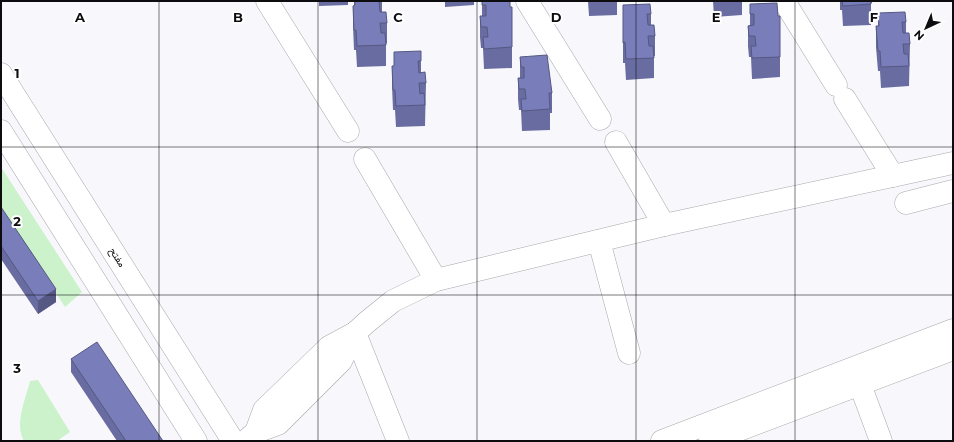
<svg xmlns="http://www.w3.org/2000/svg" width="954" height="442" viewBox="0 0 954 442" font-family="Montserrat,Vazirmatn,sans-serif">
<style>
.green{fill:#cbf2ca}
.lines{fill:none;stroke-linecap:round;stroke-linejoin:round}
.minor-casing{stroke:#a8a8ac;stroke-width:23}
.minor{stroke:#fff;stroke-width:22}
.wall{fill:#686ca0}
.shaded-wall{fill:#555882}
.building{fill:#797eba;stroke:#555882}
.grid{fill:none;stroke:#0d0d0f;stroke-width:1;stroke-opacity:0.55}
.labels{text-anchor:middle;stroke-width:4;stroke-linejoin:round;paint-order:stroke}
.street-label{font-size:10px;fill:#0d0d0f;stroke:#fff}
.grid-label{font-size:13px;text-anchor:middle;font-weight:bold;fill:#0d0d0f;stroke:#fff;stroke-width:4;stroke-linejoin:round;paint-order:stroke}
</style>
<rect width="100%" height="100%" fill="#f8f8fc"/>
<g class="green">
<path d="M1,167L82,292L65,307L1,208Z"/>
<path d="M38,380L70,432L57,441H24C14,424 26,398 30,381Z"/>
</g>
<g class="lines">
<defs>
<g id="minor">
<path d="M267,1L348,131"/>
<path d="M527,1L600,119"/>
<path d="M784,1L836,85"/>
<path d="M1,74L233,441"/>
<path d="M845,99L893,176"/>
<path d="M1,131L196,441"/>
<path d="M616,142L664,225"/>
<path d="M365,159L436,280"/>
<path d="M906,203L953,191"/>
<path d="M599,241L629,353"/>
<path d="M355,333L398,441"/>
<path d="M855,371L881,441"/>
<path d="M256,432L264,410L329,347L355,333L367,322L393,301L436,280L664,225L953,163"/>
<path d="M249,438L256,432L278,424L341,361L355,333"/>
<path d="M662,441L953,330"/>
<path d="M710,441L953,349"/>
</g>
</defs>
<use href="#minor" class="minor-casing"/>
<use href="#minor" class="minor"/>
</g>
<g class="wall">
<path d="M319,1H348V5L319,6Z"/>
<path d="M354,1H382V12L387,23V43L386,44V66L357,67L356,50H354L353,26V6H354Z"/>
<path d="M445,1H474V5L445,7Z"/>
<path d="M482,1H510V7H512V68L484,69L483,48H481L480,37V16H482Z"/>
<path d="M588,1H617V15L589,16Z"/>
<path d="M713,1H742V15L714,17Z"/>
<path d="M840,1H872V3H871V25L843,26L842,10H840Z"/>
<path d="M750,4L778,16H780V77L752,79L751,57H749L748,46V26L750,25Z"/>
<path d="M623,5L651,14V25L655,36V56H654V78L626,80L625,63H623Z"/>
<path d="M878,13L906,22V33L910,44L909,86L881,88L880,71H878L876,47V26H878Z"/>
<path d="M394,52L421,61V72L426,83L425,126L396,127L395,110H393L392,86V66H394Z"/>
<path d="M520,57L552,93V113H550V130L522,131L521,110H519L518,99V78H520Z"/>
<path d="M1,207L56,302L38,314L1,259Z"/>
<path d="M71,359L163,441H117L71,372Z"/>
</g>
<path class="shaded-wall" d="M56,289V302L38,314V301Z"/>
<g class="building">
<path d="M355,1H382H379L380,12H386L387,23H380L381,33H385L386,45L357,46L356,30H354L353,6L355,5Z"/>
<path d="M482,1H510V7H512V47L484,49L483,37H488L487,27H481L480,16H486V5H482Z"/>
<path d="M842,1H871V4L843,6Z"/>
<path d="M777,3L778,16H780V57L752,58L751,46H756L755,36H749L748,26L754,25V14H750V4Z"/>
<path d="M650,4L651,14H647L648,25H654L655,36H648L649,46H653L654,58L626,59L625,42L623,43V5Z"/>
<path d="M905,12L906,22H902L903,33H909L910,44H903L904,54H908L909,66L881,67L880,51H878L876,26H879L878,13Z"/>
<path d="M421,51V61H418L419,73L425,72L426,83H419L420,94L424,93L425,105L396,106L395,90H393L392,66H394V52Z"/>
<path d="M547,55L552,93H549L550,109L522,111L521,99H526L525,89H519L518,78H524V67H521L520,57Z"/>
<path d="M1,207L56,289L38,301L1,246Z"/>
<path d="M97,342L163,441H126L71,359Z"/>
</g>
<path class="grid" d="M159,1V441M318,1V441M477,1V441M636,1V441M795,1V441M1,147H953M1,295H953"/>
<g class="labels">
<g class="street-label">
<text transform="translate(118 257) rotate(58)" y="4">مفتح</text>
</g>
</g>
<g class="grid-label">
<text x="80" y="22">A</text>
<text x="238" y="22">B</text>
<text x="398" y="22">C</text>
<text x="556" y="22">D</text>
<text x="716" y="22">E</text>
<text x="874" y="22">F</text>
<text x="17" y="78">1</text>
<text x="17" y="226">2</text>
<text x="17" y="373">3</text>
</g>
<rect width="954" height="442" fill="none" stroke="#0d0d0f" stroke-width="4"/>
<g transform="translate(926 28) rotate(224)" stroke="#ffffff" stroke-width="3" paint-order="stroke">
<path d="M0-3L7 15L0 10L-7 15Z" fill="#0d0d0f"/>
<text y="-6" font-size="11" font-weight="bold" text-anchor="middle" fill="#0d0d0f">N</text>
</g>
</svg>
